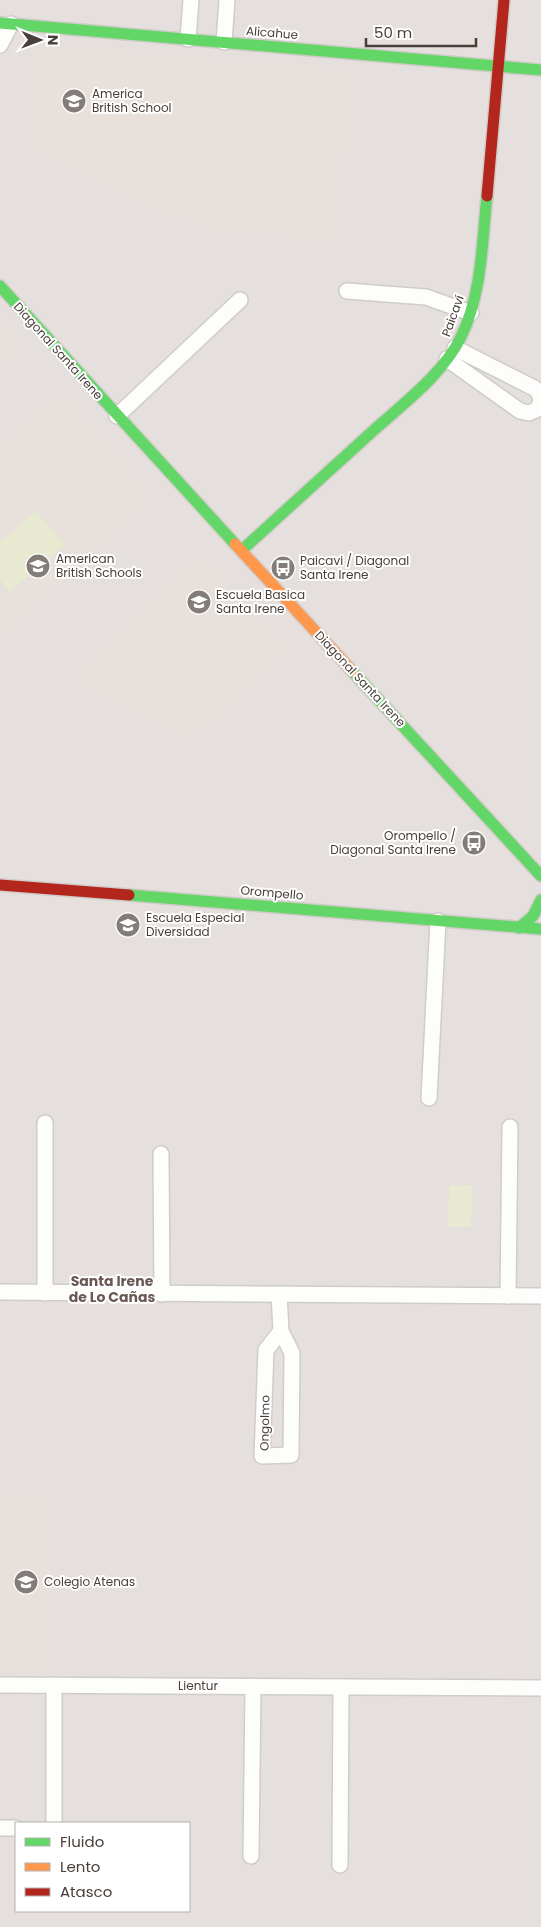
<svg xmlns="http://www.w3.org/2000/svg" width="541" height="1927" viewBox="0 0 541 1927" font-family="Poppins,sans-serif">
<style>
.residential{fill:#e5e0dd;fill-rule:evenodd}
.education{fill:#e7e0db}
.green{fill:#e8e9d1}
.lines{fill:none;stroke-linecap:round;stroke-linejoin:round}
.street-casing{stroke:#cfccca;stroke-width:18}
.fast-casing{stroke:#d2cbc7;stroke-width:14}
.slow-casing{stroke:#d2cbc7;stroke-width:14}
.jam-casing{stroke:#d2cbc7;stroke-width:14}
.street{stroke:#fdfdfc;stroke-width:15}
.fast{stroke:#63d668;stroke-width:11}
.slow{stroke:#ff974d;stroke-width:11}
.jam{stroke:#b3261e;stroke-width:11}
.labels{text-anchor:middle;stroke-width:4;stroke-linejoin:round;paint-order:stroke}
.street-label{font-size:12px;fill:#483e3a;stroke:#fff}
.poi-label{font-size:12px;fill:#483e3a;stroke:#fff;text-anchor:start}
.neighbourhood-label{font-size:14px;font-weight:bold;fill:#6a5953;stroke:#fff}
</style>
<rect width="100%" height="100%" fill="#f2f0ee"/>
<path class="residential" d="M0,0H541V1927H0ZM16,1823H189V1911H16Z"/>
<g class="education">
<path d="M38,46L348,72L337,238L218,231L109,188L27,148Z"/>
<path d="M0,324L19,346L0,366Z"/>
<path d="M61,393L152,497L0,635V451Z"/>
<path d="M203,555L285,649L194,736L76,680Z"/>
<path d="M0,1494H50L52,1671L0,1670Z"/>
</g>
<g class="green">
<path d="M36,511L65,545L10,592L0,580V542Z"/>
<path d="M449,1185H472L471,1227H448Z"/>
</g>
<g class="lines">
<defs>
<g id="street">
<path d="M188,39L191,0"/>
<path d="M224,42L227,0"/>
<path d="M0,45L11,24"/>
<path d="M347,291L426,297L471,313"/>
<path d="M447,359L520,411L529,413L538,409L541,400L538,391L534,388L455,348"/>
<path d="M117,416L240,300"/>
<path d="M429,1098L438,921"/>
<path d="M45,1123V1293"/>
<path d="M161,1154L162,1294"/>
<path d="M0,1292L541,1296"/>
<path d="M279,1294L281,1331L292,1353L291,1455L262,1456L266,1350L281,1331"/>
<path d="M508,1296L510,1127"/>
<path d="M0,1685L541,1688"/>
<path d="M54,1685V1823"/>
<path d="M0,1828H16"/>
<path d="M251,1856L253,1686"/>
<path d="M340,1865L341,1687"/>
</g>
<g id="fast">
<path d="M0,23L541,70"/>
<path d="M0,286L235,544"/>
<path d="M242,550C286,510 330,470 374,430C403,404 444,373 461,337C482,294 482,243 487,196"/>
<path d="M352,671L541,876"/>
<path d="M129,895L541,929"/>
<path d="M519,928L533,916L541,900"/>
</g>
<path id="slow" d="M235,544L352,671"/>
<g id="jam">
<path d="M487,196L504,0"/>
<path d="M0,885L129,895"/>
</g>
</defs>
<use href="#street" class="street-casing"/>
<use href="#fast" class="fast-casing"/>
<use href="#slow" class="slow-casing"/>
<use href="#jam" class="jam-casing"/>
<use href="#street" class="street"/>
<use href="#fast" class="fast"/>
<use href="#slow" class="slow"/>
<use href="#jam" class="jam"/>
</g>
<defs>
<symbol id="school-disc" viewBox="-11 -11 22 22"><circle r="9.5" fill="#847c79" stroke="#fff"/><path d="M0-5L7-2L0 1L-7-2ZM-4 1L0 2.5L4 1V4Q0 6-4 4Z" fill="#fff"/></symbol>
<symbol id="bus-disc" viewBox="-11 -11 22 22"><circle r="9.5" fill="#847c79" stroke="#fff"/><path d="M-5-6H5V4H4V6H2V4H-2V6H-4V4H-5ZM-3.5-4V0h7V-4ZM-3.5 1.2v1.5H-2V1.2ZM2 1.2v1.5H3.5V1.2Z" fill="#fff"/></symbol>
</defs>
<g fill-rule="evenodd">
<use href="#school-disc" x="60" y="87" width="28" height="28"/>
<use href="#school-disc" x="24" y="552" width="28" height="28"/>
<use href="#bus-disc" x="269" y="554" width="28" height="28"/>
<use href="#school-disc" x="185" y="588" width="28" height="28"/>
<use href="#bus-disc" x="460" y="829" width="28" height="28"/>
<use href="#school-disc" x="114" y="911" width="28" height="28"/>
<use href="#school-disc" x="12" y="1568" width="28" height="28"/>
</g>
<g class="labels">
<g class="street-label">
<text transform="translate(272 33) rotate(5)" y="4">Alicahue</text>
<text transform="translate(453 316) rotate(-70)" y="4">Paicaví</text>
<text transform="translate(58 351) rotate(48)" y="4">Diagonal Santa Irene</text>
<text transform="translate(360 679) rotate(47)" y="4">Diagonal Santa Irene</text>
<text transform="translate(272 893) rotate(5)" y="4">Orompello</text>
<text transform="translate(265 1423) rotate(-89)" y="4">Ongolmo</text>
<text x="198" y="1690">Lientur</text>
</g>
<g class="poi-label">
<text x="92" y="98">America<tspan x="92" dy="14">British School</tspan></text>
<text x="56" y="563">American<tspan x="56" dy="14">British Schools</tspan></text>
<text x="300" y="565">Paicavi / Diagonal<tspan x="300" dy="14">Santa Irene</tspan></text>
<text x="216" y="599">Escuela Basica<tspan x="216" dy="14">Santa Irene</tspan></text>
<text x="456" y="840" text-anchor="end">Orompello /<tspan x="456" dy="14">Diagonal Santa Irene</tspan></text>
<text x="146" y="922">Escuela Especial<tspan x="146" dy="14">Diversidad</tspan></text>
<text x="44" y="1586">Colegio Atenas</text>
</g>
<g class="neighbourhood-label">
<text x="112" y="1286">Santa Irene<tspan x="112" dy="16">de Lo Cañas</tspan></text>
</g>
</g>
<rect x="15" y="1822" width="175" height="90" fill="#ffffff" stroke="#b6b2b0"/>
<rect x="25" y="1838" width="25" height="8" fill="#63d668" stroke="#b6b2b0"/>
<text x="60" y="1847" font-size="15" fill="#483e3a">Fluido</text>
<rect x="25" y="1863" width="25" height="8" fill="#ff974d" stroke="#b6b2b0"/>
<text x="60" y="1872" font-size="15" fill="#483e3a">Lento</text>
<rect x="25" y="1888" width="25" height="8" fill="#b3261e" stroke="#b6b2b0"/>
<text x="60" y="1897" font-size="15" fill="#483e3a">Atasco</text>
<g transform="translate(40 40) rotate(91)" stroke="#ffffff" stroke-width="4" paint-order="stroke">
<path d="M0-4L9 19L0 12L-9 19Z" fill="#483e3a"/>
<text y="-8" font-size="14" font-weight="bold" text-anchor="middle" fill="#483e3a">N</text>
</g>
<path d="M366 38v8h110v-8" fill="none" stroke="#483e3a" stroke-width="2.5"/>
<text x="374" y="38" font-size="15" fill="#483e3a" stroke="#ffffff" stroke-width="4" paint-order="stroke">50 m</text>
</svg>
